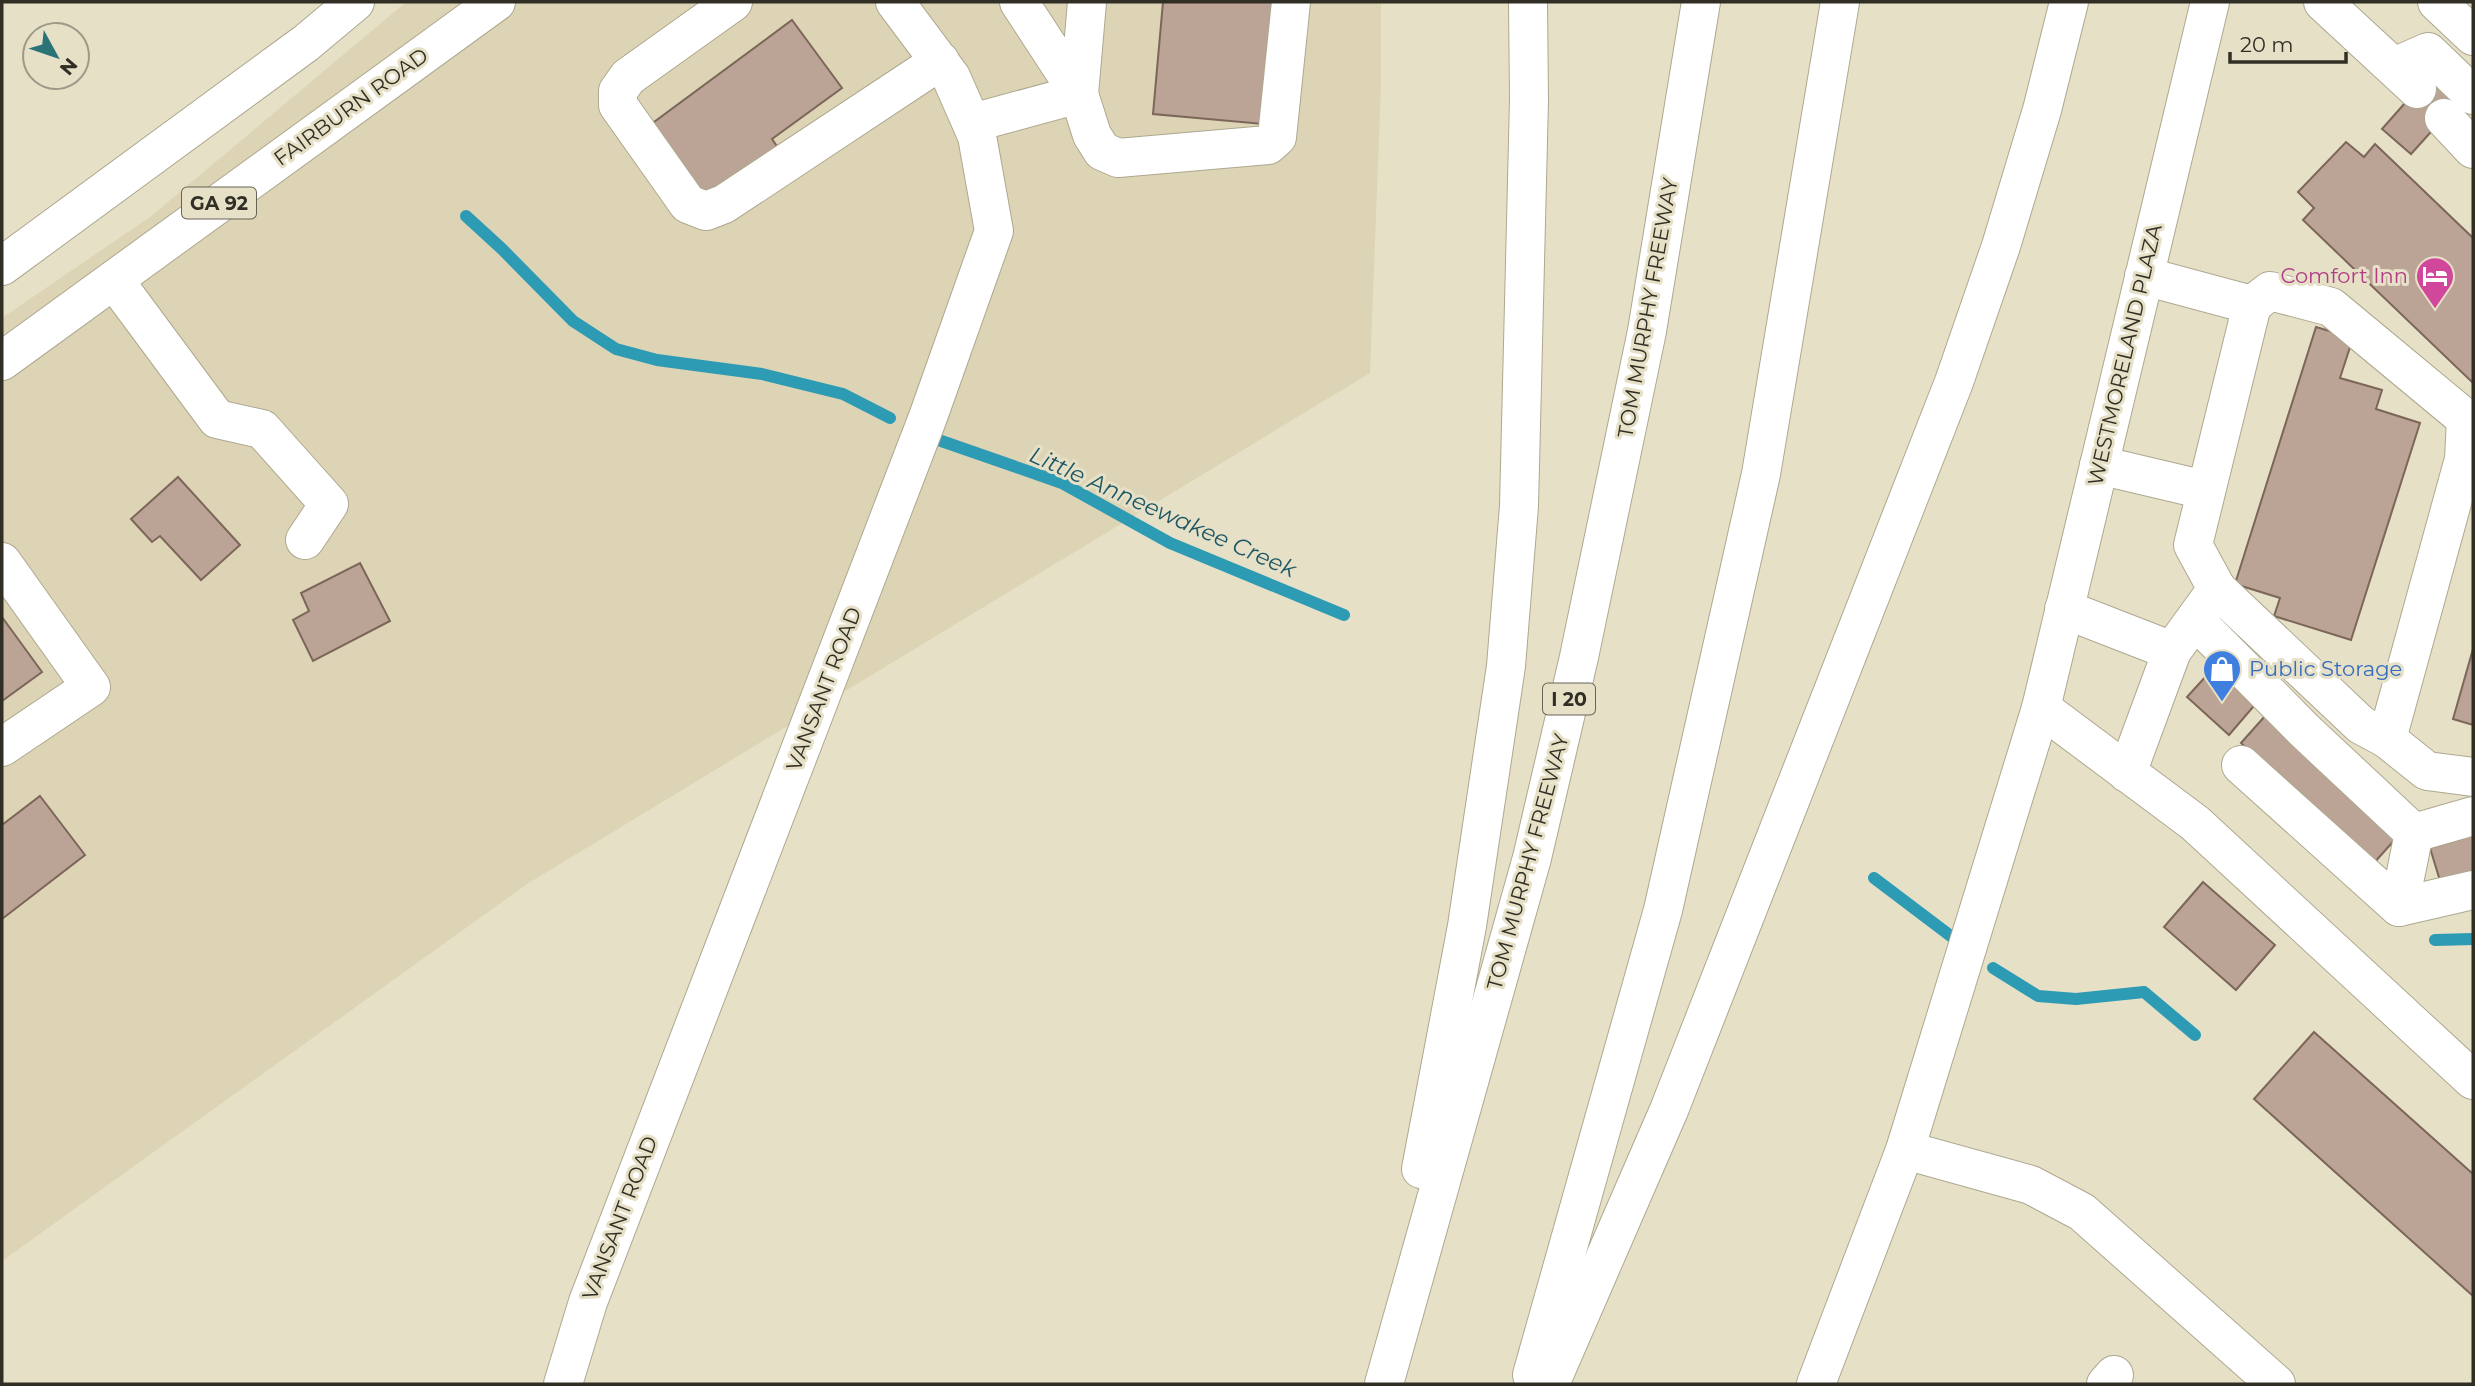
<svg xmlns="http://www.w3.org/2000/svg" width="2475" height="1386" viewBox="0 0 2475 1386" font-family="Montserrat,sans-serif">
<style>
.built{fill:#dcd4b4}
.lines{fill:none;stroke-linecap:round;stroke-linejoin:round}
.stream{stroke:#2d9bb4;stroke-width:12}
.building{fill:#bba496;stroke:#7c6659;stroke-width:2}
.minor-casing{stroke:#aea890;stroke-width:40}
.major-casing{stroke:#aea890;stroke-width:40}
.highway-casing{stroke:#aea890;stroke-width:40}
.minor{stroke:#fff;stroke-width:38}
.major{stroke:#fff;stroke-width:38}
.highway{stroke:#fff;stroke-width:38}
.labels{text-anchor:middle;stroke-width:6;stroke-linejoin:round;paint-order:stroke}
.shield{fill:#e6e0c7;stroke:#676456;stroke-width:2}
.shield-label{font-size:19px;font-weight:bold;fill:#312f25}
.street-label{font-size:21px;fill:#312f25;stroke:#e6e0c7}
.hotel-label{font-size:21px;fill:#b23c85;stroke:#e6e0c7;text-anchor:end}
.shop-label{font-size:21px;fill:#366cbe;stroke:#e6e0c7;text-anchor:start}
.water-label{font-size:23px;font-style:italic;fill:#1d5765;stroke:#e6e0c7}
</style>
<rect width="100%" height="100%" fill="#e6e0c7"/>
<path class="built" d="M406,2H1381V84L1370,373L527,884L2,1261V318L150,217Z"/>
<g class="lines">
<g class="stream">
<path d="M466,216L502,249L573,321L616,349L657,360L762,374L843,394L890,418"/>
<path d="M927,436L1062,483L1170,543L1344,615"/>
<path d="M1874,878L1952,937"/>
<path d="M2435,940L2473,939"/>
<path d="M1993,968L2038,996L2076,999L2144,992L2195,1035"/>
</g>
</g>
<g class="building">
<path d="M1163,2H1274L1263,124L1153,114Z"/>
<path d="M792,20L842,88L772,139L781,152L710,206L650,125Z"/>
<path d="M2428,77L2457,103L2411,154L2382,129Z"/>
<path d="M2346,142L2364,157L2375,144L2473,238V383L2303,220L2314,208L2298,192Z"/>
<path d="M2316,327L2353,338L2340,378L2382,390L2376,409L2420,423L2351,640L2274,616L2280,598L2235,584Z"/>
<path d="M178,477L240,545L201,580L160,536L152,542L131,519Z"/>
<path d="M360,563L390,621L313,661L293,620L309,611L301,593Z"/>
<path d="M2,617L42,672L2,701Z"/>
<path d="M2473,649V725L2453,719Z"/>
<path d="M2218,663L2259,700L2229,735L2187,697Z"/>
<path d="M2265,716L2398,836L2374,863L2241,743Z"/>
<path d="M40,796L85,855L2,919V825Z"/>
<path d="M2473,835V874L2441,884L2430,848Z"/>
<path d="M2203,882L2275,945L2236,990L2164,927Z"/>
<path d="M2314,1032L2473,1174V1296L2254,1099Z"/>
</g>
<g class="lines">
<defs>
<g id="minor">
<path d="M733,2L628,77L618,91V105L688,204L706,211L724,204L940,61"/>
<path d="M1019,2L1079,94"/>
<path d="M2323,2L2417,89"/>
<path d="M2437,2L2473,36"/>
<path d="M2394,67L2428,52L2473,95"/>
<path d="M1079,94L1087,2"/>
<path d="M2444,118L2473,149"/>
<path d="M972,123L1079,94L1092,135L1102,151L1118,158L1268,145L1277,137L1291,2"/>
<path d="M2144,276L2252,305L2193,545L2217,589L2172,651"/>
<path d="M114,280L217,419L262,429L329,504L305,540"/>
<path d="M2099,465L2205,490"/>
<path d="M2,562L91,687L2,747"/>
<path d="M2217,589L2361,725L2387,739L2464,459L2466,419L2331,307L2270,291L2252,305"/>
<path d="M2064,609L2172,651L2127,773"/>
<path d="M2195,620L2304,730L2414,833L2473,816"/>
<path d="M2041,708L2195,823L2473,1080"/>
<path d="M2387,739L2427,771L2473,777"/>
<path d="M2241,765L2399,907L2414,833"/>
<path d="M2399,907L2473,890"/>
<path d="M1905,1150L2031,1185L2082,1212L2276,1384"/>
<path d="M563,1384L588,1302L928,417L994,231L977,136L951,77L895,2"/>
<path d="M1816,1384L1905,1150L2041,708L2210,2"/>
<path d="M2106,1384L2114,1375"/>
</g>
<g id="major">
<path d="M2,266L306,43L355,2"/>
<path d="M2,361L496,2"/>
</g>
<g id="highway">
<path d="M1421,1169L1467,926L1506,666L1519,506L1529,100L1528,2"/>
<path d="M1532,1375L1663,910L1761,474L1840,2"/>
<path d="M1384,1384L1532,858L1579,657L1647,331L1701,2"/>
<path d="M1550,1384L1669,1110L1954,382L2001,246L2042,110L2069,2"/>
</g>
</defs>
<use href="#minor" class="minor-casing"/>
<use href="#major" class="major-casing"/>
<use href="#highway" class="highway-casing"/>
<use href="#minor" class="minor"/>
<use href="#major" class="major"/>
<use href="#highway" class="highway"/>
</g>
<defs>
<symbol id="hotel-pin" viewBox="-11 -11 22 30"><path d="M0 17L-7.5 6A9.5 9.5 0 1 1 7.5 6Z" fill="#d1479c" stroke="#e6e0c7"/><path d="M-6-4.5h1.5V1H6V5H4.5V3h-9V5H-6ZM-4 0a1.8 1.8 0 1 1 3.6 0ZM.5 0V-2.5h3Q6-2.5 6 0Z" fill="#fff"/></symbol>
<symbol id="shop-pin" viewBox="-11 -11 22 30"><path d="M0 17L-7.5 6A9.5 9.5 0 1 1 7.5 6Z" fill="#3f7fe0" stroke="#e6e0c7"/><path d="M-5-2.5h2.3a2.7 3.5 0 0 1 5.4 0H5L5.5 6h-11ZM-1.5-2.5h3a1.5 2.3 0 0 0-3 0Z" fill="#fff"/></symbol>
</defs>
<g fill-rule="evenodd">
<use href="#hotel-pin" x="2413" y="254" width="44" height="60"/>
<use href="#shop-pin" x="2200" y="647" width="44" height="60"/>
</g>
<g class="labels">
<g class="shield">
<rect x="182" y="187.5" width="74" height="31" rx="5"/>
<rect x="1543" y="683.5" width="52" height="31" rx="5"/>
</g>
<g class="shield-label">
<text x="219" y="210">GA 92</text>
<text x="1569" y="706">I 20</text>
</g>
<g class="street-label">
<text transform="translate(351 107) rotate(-36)" y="7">FAIRBURN ROAD</text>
<text transform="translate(1648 308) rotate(-80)" y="7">TOM MURPHY FREEWAY</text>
<text transform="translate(2125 355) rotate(-77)" y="7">WESTMORELAND PLAZA</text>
<text transform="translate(824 689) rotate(-69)" y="7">VANSANT ROAD</text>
<text transform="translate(1528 862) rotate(-75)" y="7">TOM MURPHY FREEWAY</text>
<text transform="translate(620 1218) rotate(-69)" y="7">VANSANT ROAD</text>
</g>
<g class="hotel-label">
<text x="2408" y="283">Comfort Inn</text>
</g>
<g class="shop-label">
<text x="2249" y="676">Public Storage</text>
</g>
<g class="water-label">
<text transform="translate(1163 512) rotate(24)" y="8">Little Anneewakee Creek</text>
</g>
</g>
<rect width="2475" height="1386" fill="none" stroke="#312f25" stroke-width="7"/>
<g transform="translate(56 56) rotate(130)"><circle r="33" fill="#e6e0c7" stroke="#9e9986" stroke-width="2"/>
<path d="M0-5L12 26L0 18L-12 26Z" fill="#2a7478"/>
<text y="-10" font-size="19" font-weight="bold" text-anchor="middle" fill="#312f25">N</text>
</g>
<path d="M2230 52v10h116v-10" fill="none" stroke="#312f25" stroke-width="3.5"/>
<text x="2240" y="52" font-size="21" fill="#312f25" stroke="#e6e0c7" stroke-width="5" paint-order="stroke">20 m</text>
</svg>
